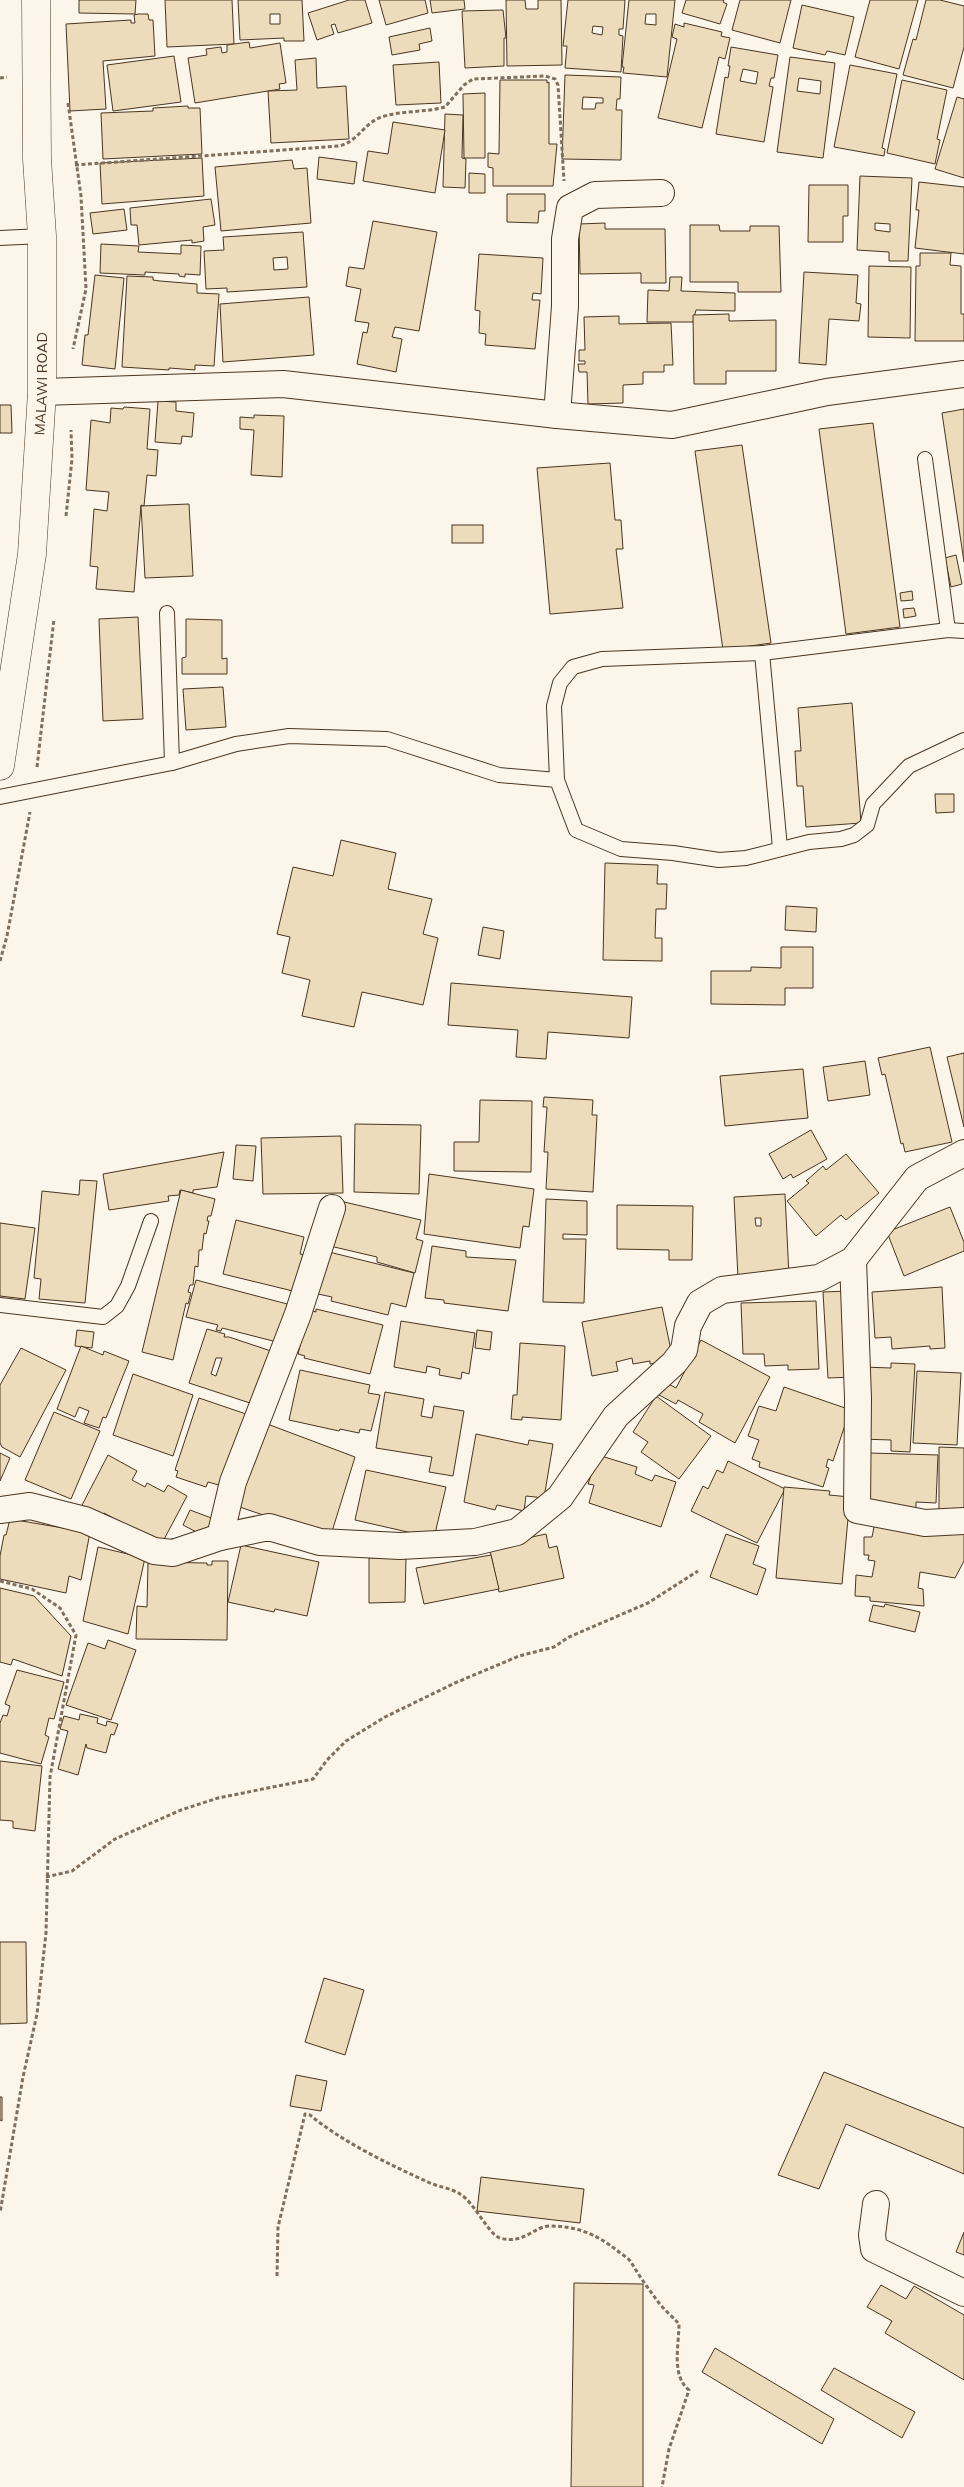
<svg xmlns="http://www.w3.org/2000/svg" width="964" height="2487" viewBox="0 0 964 2487" font-family="Mulish,sans-serif">
<style>
.building{fill:#ecdcbc;stroke:#4a3520;fill-rule:evenodd}
.lines{fill:none;stroke-linecap:round;stroke-linejoin:round}
.service-casing{stroke:#4a3520;stroke-width:16}
.minor-casing{stroke:#4a3520;stroke-width:28}
.primary-casing{stroke:#4a3520;stroke-width:29}
.path{stroke:#7f6f5c;stroke-width:3;stroke-dasharray:4 2.5;stroke-linecap:butt}
.service{stroke:#fbf6e9;stroke-width:14}
.minor{stroke:#fbf6e9;stroke-width:26}
.primary{stroke:#fbf6e9;stroke-width:28}
.labels{text-anchor:middle;stroke-width:4;stroke-linejoin:round;paint-order:stroke}
.street-label{font-size:14px;fill:#4a3520;stroke:#fbf6e9}
</style>
<rect width="100%" height="100%" fill="#fbf6e9"/>
<g class="building">
<path d="M79,0H136L135,14L79,13Z"/>
<path d="M165,0H232L234,44L167,47Z"/>
<path d="M238,0H302L304,41H284V38L240,40ZM270,14H280V24H270Z"/>
<path d="M349,0H365L372,23L338,33L335,24L331,25L334,34L317,40L308,13Z"/>
<path d="M379,0H425L428,13L386,25Z"/>
<path d="M430,0H464L465,9L432,13Z"/>
<path d="M506,0H525L526,9H538V0H561L562,65L507,66Z"/>
<path d="M568,0H625L623,29H619V35L623,36L621,72L565,68L567,46H563ZM593,26L603,27L602,35L592,33Z"/>
<path d="M629,0H675L667,77L623,73L624,67H622ZM646,14H656V25L645,24Z"/>
<path d="M686,0H724L723,2L727,4L720,24L682,13Z"/>
<path d="M740,0H791L780,43L732,30Z"/>
<path d="M870,0H918L899,69L855,57Z"/>
<path d="M926,0H940L964,6V47L953,88L903,75L913,39L916,40Z"/>
<path d="M802,5L854,17L845,55L827,51L825,55L793,48Z"/>
<path d="M503,10L506,38H504V66L465,68L462,11Z"/>
<path d="M138,14H148L149,20H153L155,56L103,61L106,109L70,111L66,24L131,20V23H135L134,15Z"/>
<path d="M684,23L722,32L721,36L730,38L725,59L719,57L702,128L658,118L677,39L672,37L675,24L684,27Z"/>
<path d="M430,28L432,41L419,44L420,50L392,55L389,37Z"/>
<path d="M249,42L250,48L280,43L286,83L279,84L280,89L195,103L188,58L207,55L206,49L221,47L222,53L227,52V45Z"/>
<path d="M731,47L778,55L774,78H771L769,86L773,87L764,142L716,134L725,77L728,78L730,66H728ZM743,69L758,72L756,84L740,81Z"/>
<path d="M174,56L181,102L113,111L107,65Z"/>
<path d="M790,57L835,63L823,158L777,152ZM799,78L821,81L820,94L797,91Z"/>
<path d="M316,58L317,88L346,86L349,139L271,143L268,91L297,90L295,60Z"/>
<path d="M439,62L441,103L396,105L393,65Z"/>
<path d="M850,65L897,74L882,148L885,149L884,156L834,147Z"/>
<path d="M565,75L621,77L620,99H617L616,110H622L621,160L562,159ZM583,97L603,98V103H596L595,109H582Z"/>
<path d="M500,80H547V83L549,82V144H557L553,186H493V168L488,167V153L499,154Z"/>
<path d="M902,80L947,90L937,139L940,140L935,164L887,153Z"/>
<path d="M485,93V158H464L463,94Z"/>
<path d="M957,97L964,99V178L935,169Z"/>
<path d="M188,106V108H200L202,154L103,159L101,113L153,111V108Z"/>
<path d="M445,114L463,115L462,158L466,159L465,188L443,187Z"/>
<path d="M393,122L445,130L435,193L363,181L368,151L388,154Z"/>
<path d="M319,157L357,162L354,184L317,179Z"/>
<path d="M202,158L204,196L102,204L100,163Z"/>
<path d="M292,160L294,169L307,168L311,223L221,231L215,167Z"/>
<path d="M469,173L485,174V193H469Z"/>
<path d="M860,176L912,178L908,261H889V252L857,250ZM875,223L890,224V232L875,230Z"/>
<path d="M919,182L964,187V254L915,248L919,210H916Z"/>
<path d="M809,185H848V216H843V242H808Z"/>
<path d="M507,194H545V211H539L538,223L507,222Z"/>
<path d="M211,199L215,225L203,227L204,241L192,243V240L139,245L137,225H131L130,208Z"/>
<path d="M124,209L127,230L93,234L90,213Z"/>
<path d="M373,221L437,232L419,331L395,327L392,337L402,339L396,372L357,364L363,332L367,333L369,323L355,321L361,289L346,286L349,267L364,269Z"/>
<path d="M605,223V229H665L666,283H641V273L580,274L579,224Z"/>
<path d="M690,225H719L720,231H750V226H779L781,292H738V282H690Z"/>
<path d="M303,232L307,287L227,292V288L206,289L204,251L224,250L223,237ZM287,257L288,269L274,270L273,258Z"/>
<path d="M101,244L139,246L138,252L181,254V245L201,246L200,275L185,274V277L179,276V274L145,272V275L100,273Z"/>
<path d="M920,253H951L950,265L961,266V314H964V341H915L916,266H920Z"/>
<path d="M479,254L543,258L541,294L533,293L532,300H540L535,349L485,345L486,334L479,333L480,311L475,310Z"/>
<path d="M869,266L911,267L910,338L868,337Z"/>
<path d="M804,272L858,275L856,303L861,304L859,321L829,319L826,365L799,363Z"/>
<path d="M95,275L124,278L115,369L82,365L85,335H88Z"/>
<path d="M127,276L153,277V280L160,281L197,284V293L219,294L214,366L195,365V370L169,368V370L122,367Z"/>
<path d="M670,277H682L681,291L735,293V311L696,310L693,322H647L648,290L669,291Z"/>
<path d="M309,297L314,355L223,362L220,304Z"/>
<path d="M729,314V321L776,320V371H726V384H694L693,315Z"/>
<path d="M619,316V324L671,323L673,365H664V372H643V384L623,385V403L588,404L587,372H579L578,364H585V361H579V350H585L584,317Z"/>
<path d="M158,401L176,402V411L194,413L192,437L182,436L181,444L155,442Z"/>
<path d="M0,405H11L12,433H0Z"/>
<path d="M124,407L150,409L147,449L158,450L156,476L147,475L144,506L141,505L134,592L96,589L98,567L90,566L94,509L107,511L109,492L86,490L91,420L110,423L111,408L123,409Z"/>
<path d="M964,409V562L942,413Z"/>
<path d="M254,415L284,416L282,477L251,475L254,430L240,429V417L254,418Z"/>
<path d="M873,423L900,627L846,634L819,429Z"/>
<path d="M742,445L771,643L723,650L695,451Z"/>
<path d="M610,463L615,520H621L623,549H616L623,608L550,614L537,468Z"/>
<path d="M189,504L193,576L145,578L141,506Z"/>
<rect x="452" y="525" width="31" height="18"/>
<path d="M956,555L962,584L951,587L945,558Z"/>
<path d="M912,591L913,600L901,601L900,593Z"/>
<path d="M914,608L916,616L904,618L903,609Z"/>
<path d="M138,617L143,719L103,721L99,619Z"/>
<path d="M186,619L222,620V659L227,658V674H182V658L186,657Z"/>
<path d="M223,687L226,727L186,730L183,689Z"/>
<path d="M852,703L861,823L806,827L803,786H797L795,751H801L798,708Z"/>
<path d="M935,794H954V812L936,813Z"/>
<path d="M341,840L396,853L388,889L432,899L423,934L438,938L423,1005L362,992L354,1027L302,1016L310,980L282,973L290,937L277,934L293,867L333,876Z"/>
<path d="M605,863L658,865L657,884H667L666,909H656L655,938H662V961L603,960Z"/>
<path d="M786,906L817,908L816,932L785,930Z"/>
<path d="M483,927L504,931L500,959L478,955Z"/>
<path d="M781,947H813V988H785V1005L711,1004V971H751V967L781,968Z"/>
<path d="M451,983L632,997L629,1038L548,1032L546,1059L516,1057L518,1030L448,1025Z"/>
<path d="M930,1047L952,1142L905,1152L903,1143L901,1144L885,1074L882,1075L878,1058Z"/>
<path d="M964,1053V1127L947,1057Z"/>
<path d="M865,1061L870,1095L828,1101L823,1067Z"/>
<path d="M803,1069L808,1118L725,1126L720,1076Z"/>
<path d="M544,1097L593,1100L592,1115H597L593,1192L546,1189L548,1152H544L547,1107H543Z"/>
<path d="M480,1100L532,1101L531,1172L454,1171V1142H479Z"/>
<path d="M355,1124L421,1125L419,1194L354,1192Z"/>
<path d="M811,1130L827,1159L793,1178L791,1174L783,1179L769,1154Z"/>
<path d="M341,1136L343,1193L263,1194L261,1138Z"/>
<path d="M236,1145L256,1146L253,1181L233,1179Z"/>
<path d="M224,1152L217,1187L193,1190V1193L180,1190L179,1195L168,1196L169,1201L109,1210L103,1174Z"/>
<path d="M846,1154L879,1193L846,1220L841,1215L816,1236L787,1201L809,1183L806,1181L823,1166L826,1170Z"/>
<path d="M429,1174L534,1189L529,1227L523,1226L520,1248L424,1234Z"/>
<path d="M80,1180L97,1181L85,1303L39,1299L41,1279L34,1278L42,1191L79,1195Z"/>
<path d="M181,1190L215,1199L211,1216H208L207,1221H209L206,1234L204,1233L202,1250H199L198,1267L195,1266L193,1285H190L188,1292L191,1293L188,1304L186,1303L173,1360L142,1352Z"/>
<path d="M785,1194L789,1276L738,1278L734,1197ZM755,1218H761V1226H756Z"/>
<path d="M546,1199L587,1201V1235L563,1234V1239H586L584,1303L543,1302Z"/>
<path d="M340,1201L421,1220L416,1239L423,1241L415,1273L377,1262V1257L330,1246Z"/>
<path d="M617,1205L693,1206L692,1260H669V1250L617,1249Z"/>
<path d="M950,1207L964,1242V1251L904,1276L887,1232Z"/>
<path d="M236,1220L304,1237L300,1254L307,1255L297,1292L223,1274Z"/>
<path d="M0,1223L35,1228L25,1299L0,1296Z"/>
<path d="M432,1246L466,1251V1257L516,1260L508,1311L444,1303V1300L425,1298Z"/>
<path d="M329,1252L414,1273L406,1307L391,1303L388,1315L331,1301L332,1297L318,1294Z"/>
<path d="M196,1280L291,1305L281,1343L222,1328L221,1331L216,1330L218,1325L186,1317Z"/>
<path d="M942,1287L945,1348L930,1349V1346L892,1349L891,1337L875,1338L872,1292Z"/>
<path d="M848,1291L853,1377L828,1378L823,1292Z"/>
<path d="M816,1301L819,1369L788,1370V1365L765,1366L764,1354H743L741,1303Z"/>
<path d="M662,1307L673,1360L650,1364V1361L633,1364L632,1358L616,1362L618,1371L592,1376L582,1322Z"/>
<path d="M316,1309L383,1325L370,1374L304,1358L305,1356L298,1354L309,1310L316,1312Z"/>
<path d="M401,1321L475,1333L469,1374L462,1372L461,1379L439,1375L440,1369L427,1366L426,1373L394,1367Z"/>
<path d="M207,1329L225,1334L224,1337H229L277,1353L259,1406L189,1383ZM216,1358H222L216,1376L211,1374Z"/>
<path d="M77,1330L94,1332L92,1348L75,1346Z"/>
<path d="M477,1330L492,1332L490,1350L475,1348Z"/>
<path d="M701,1340L770,1377L735,1443L699,1422L703,1414L678,1400L676,1404L659,1395L665,1382L676,1388Z"/>
<path d="M520,1343L565,1346L561,1420L522,1417V1420L511,1419L513,1395H517Z"/>
<path d="M81,1346L103,1355L104,1351L129,1361L106,1418L103,1417L99,1428L84,1423L89,1411L79,1407L75,1417L57,1409Z"/>
<path d="M21,1348L66,1370L20,1457L2,1447L0,1443V1385Z"/>
<path d="M891,1363L915,1364L910,1452L891,1451V1440L860,1439L863,1367L891,1368Z"/>
<path d="M300,1370L370,1385L368,1393L380,1395L371,1431L360,1429L359,1433L340,1429L339,1431L289,1420Z"/>
<path d="M917,1371L961,1373L957,1445L913,1443Z"/>
<path d="M133,1374L193,1395L173,1456L113,1435Z"/>
<path d="M784,1387L848,1409L847,1419L833,1461L828,1459L826,1467L829,1468L823,1487L759,1467L760,1462L752,1459L759,1440L748,1436L759,1406L776,1411Z"/>
<path d="M385,1392L424,1399L421,1416L432,1418L434,1406L464,1411L453,1476L429,1472L432,1457L376,1448Z"/>
<path d="M656,1396L711,1436L679,1479L641,1452L648,1442L633,1432Z"/>
<path d="M199,1398L249,1415L226,1487L208,1482L206,1487L176,1477L178,1471L175,1470Z"/>
<path d="M54,1412L100,1431L71,1499L25,1480Z"/>
<path d="M262,1422L355,1457L330,1538L231,1504Z"/>
<path d="M476,1434L528,1445L529,1440L553,1444L544,1498L526,1496L524,1511L497,1505L495,1510L464,1502Z"/>
<path d="M939,1447L964,1448V1514L939,1513Z"/>
<path d="M0,1453L10,1458L0,1481Z"/>
<path d="M869,1453L938,1455L936,1503L916,1502V1510H863Z"/>
<path d="M108,1455L137,1471L132,1480L145,1487L147,1483L164,1492L168,1485L187,1496L160,1547L143,1534L104,1513L101,1520L80,1509Z"/>
<path d="M598,1455L637,1467L635,1474L652,1481L655,1475L676,1482L661,1527L589,1503L594,1485L588,1484Z"/>
<path d="M728,1461L785,1489L757,1543L691,1511L703,1486L708,1489L717,1470L723,1473Z"/>
<path d="M366,1470L446,1487L434,1538L355,1520Z"/>
<path d="M784,1487L830,1491L829,1495L850,1497L842,1584L776,1578Z"/>
<path d="M190,1510L214,1519L206,1537L183,1525Z"/>
<path d="M10,1519L69,1529L91,1527L81,1580L69,1576L66,1593L0,1579V1556L4,1535H6Z"/>
<path d="M875,1522L964,1526V1561L955,1578L920,1572L918,1588L923,1589L924,1606L870,1601V1597L855,1596L856,1575L872,1577L875,1561L868,1560L869,1555H864V1537H872Z"/>
<path d="M546,1534L549,1548L557,1546L564,1578L499,1592L489,1546Z"/>
<path d="M726,1534L759,1546L753,1564L766,1569L757,1595L710,1577Z"/>
<path d="M241,1545L319,1562L307,1616L275,1609L274,1612L228,1602Z"/>
<path d="M98,1547L145,1558L128,1634L83,1621Z"/>
<path d="M491,1555L499,1589L424,1604L416,1568Z"/>
<path d="M406,1557L405,1602L369,1603V1558Z"/>
<path d="M212,1561H228L227,1640L136,1639L137,1606L147,1607L148,1562L207,1563V1565H212Z"/>
<path d="M0,1588L34,1596L71,1636L62,1676L13,1659L11,1665L0,1662Z"/>
<path d="M885,1604L920,1612L915,1632L869,1621L873,1605L884,1607Z"/>
<path d="M108,1640L136,1650L111,1720L66,1705L88,1643L105,1649Z"/>
<path d="M17,1670L64,1682L54,1719L49,1718L45,1735L49,1737L41,1764L0,1753V1723L3,1715L7,1716L10,1706L5,1704Z"/>
<path d="M80,1714L98,1718L97,1723L106,1726L107,1721L118,1724L114,1735L111,1734L106,1753L87,1748L86,1744L78,1775L58,1769L68,1731L60,1729L64,1716L79,1720Z"/>
<path d="M0,1761L42,1766L35,1831L13,1828V1821L0,1820Z"/>
<path d="M0,1942H26L27,2023L0,2024Z"/>
<path d="M324,1978L364,1990L345,2055L305,2042Z"/>
<path d="M824,2072L964,2128V2174L846,2124L819,2189L778,2175Z"/>
<path d="M296,2075L327,2081L321,2111L290,2106Z"/>
<path d="M0,2097H2V2121L0,2120Z"/>
<path d="M481,2177L584,2189L580,2223L477,2211Z"/>
<path d="M964,2232V2255L956,2252Z"/>
<path d="M574,2283L643,2284V2487H571Z"/>
<path d="M881,2285L906,2299L914,2286L964,2315V2380L885,2333L892,2321L867,2307Z"/>
<path d="M715,2348L834,2419L822,2444L702,2372Z"/>
<path d="M834,2368L915,2412L902,2438L821,2390Z"/>
</g>
<g class="lines">
<defs>
<g id="service">
<path d="M0,238L42,236"/>
<path d="M925,459L948,630"/>
<path d="M167,613L172,763"/>
<path d="M762,653L780,848"/>
<path d="M557,780L554,706L560,683L573,667L602,659L762,653L948,630L964,631"/>
<path d="M0,797L172,763L236,744L289,736L387,739L499,775L557,780L576,830L621,849L673,853L719,860L746,858L809,842L841,839L854,835L867,825L873,804L909,766L964,740"/>
<path d="M0,1305L103,1317L117,1306L128,1286L151,1221"/>
</g>
<g id="minor">
<path d="M42,392L283,384L557,415L672,425L827,392L964,374"/>
<path d="M557,415L565,306V239L570,208L595,195L661,193"/>
<path d="M853,1260L858,1398L857,1510L925,1523L964,1521"/>
<path d="M0,1510L30,1506L85,1520L154,1551L173,1553L220,1537L269,1527L320,1542L400,1546L475,1542L517,1532L560,1497L616,1416L674,1363L684,1350L688,1326L700,1303L722,1290L819,1278L853,1260L917,1178L964,1153"/>
<path d="M220,1537L233,1482L298,1314L332,1208"/>
<path d="M876,2204L872,2235L874,2249L964,2293"/>
</g>
<g id="primary">
<path id="s1" d="M0,766L32,554L42,392V236L37,159L36,0"/>
</g>
</defs>
<use href="#service" class="service-casing"/>
<use href="#minor" class="minor-casing"/>
<use href="#primary" class="primary-casing"/>
<g class="path">
<path d="M0,78L7,77"/>
<path d="M68,103L81,196L86,289L73,349"/>
<path d="M75,165L339,146C357,142 363,125 379,118C399,110 424,113 445,107L464,85L473,79L545,76L555,79L558,85L564,181"/>
<path d="M66,516L72,459L71,430"/>
<path d="M37,767L54,619"/>
<path d="M0,961L7,936L30,812"/>
<path d="M0,1581L32,1589L60,1608L76,1635L50,1777L46,1933L37,2014L23,2077L0,2213"/>
<path d="M46,1877L72,1871L115,1839L181,1810L218,1798L313,1779L327,1760L346,1741L385,1717L455,1683L519,1656L554,1647L569,1637L648,1603L698,1571"/>
<path d="M277,2276L278,2227L305,2114L310,2115C341,2141 390,2165 428,2182C438,2187 451,2188 460,2194C475,2203 488,2234 500,2238C524,2245 534,2226 550,2226C578,2226 598,2235 619,2252C623,2255 628,2258 631,2262C638,2274 647,2287 656,2299C662,2308 672,2316 679,2324C679,2345 671,2376 689,2390L669,2449L662,2487"/>
</g>
<use href="#service" class="service"/>
<use href="#minor" class="minor"/>
<use href="#primary" class="primary"/>
</g>
<g class="labels">
<g class="street-label">
<text dy="5" stroke="none"><textPath href="#s1" startOffset="385">MALAWI ROAD</textPath></text>
</g>
</g>
</svg>
